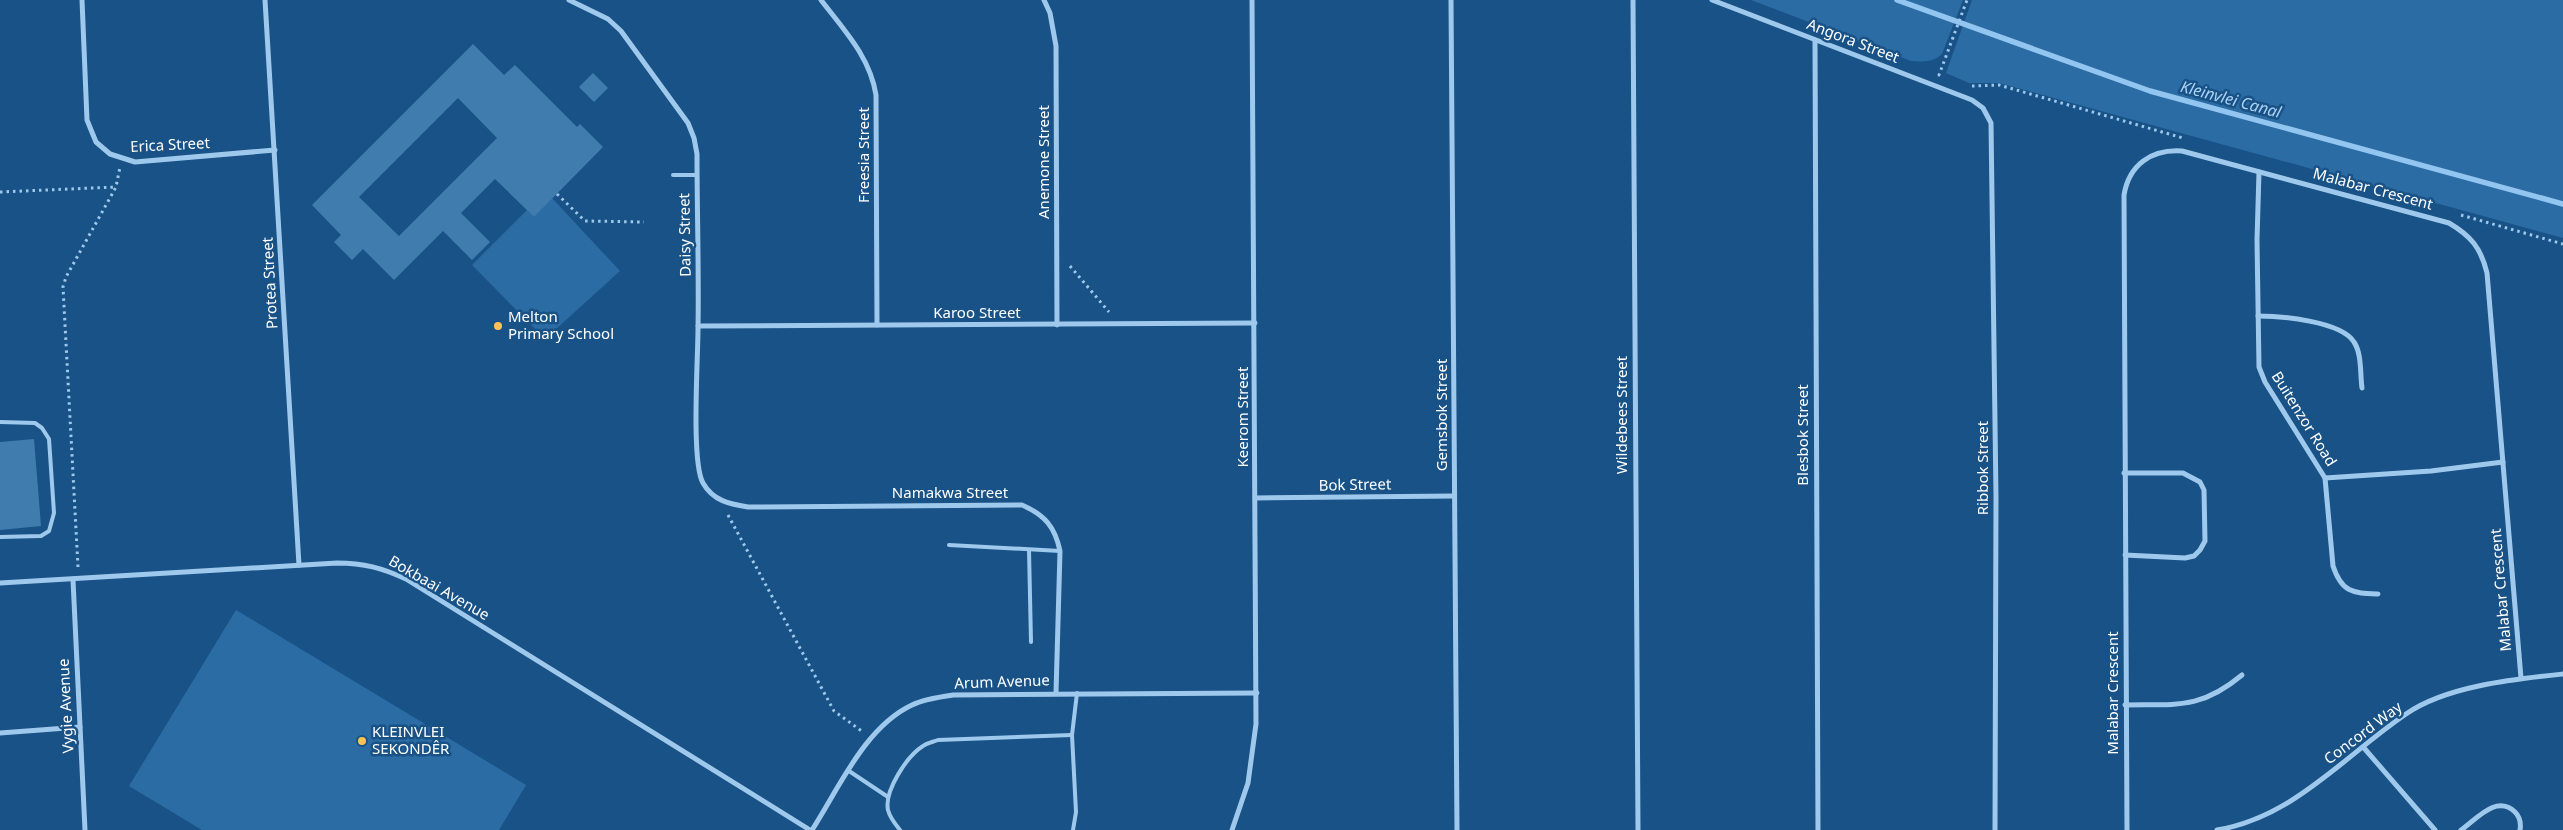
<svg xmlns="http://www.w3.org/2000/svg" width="2563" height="830" viewBox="0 0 2563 830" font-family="'Noto Sans',sans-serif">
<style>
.green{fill:#2c6ca4}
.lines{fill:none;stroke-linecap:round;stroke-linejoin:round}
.stream{stroke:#92c5ef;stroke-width:5.5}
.building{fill:#417caf;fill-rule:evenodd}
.path{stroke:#9fc9ec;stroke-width:3;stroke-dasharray:2.5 4;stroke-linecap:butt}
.service{stroke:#9fc9ec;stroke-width:4}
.minor{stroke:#9fc9ec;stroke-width:5}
.poi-dot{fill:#ffc25b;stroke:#195286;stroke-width:2}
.labels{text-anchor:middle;stroke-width:5;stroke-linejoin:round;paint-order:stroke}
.street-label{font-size:15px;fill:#fff;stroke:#195286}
.poi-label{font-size:15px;fill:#fff;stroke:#195286;text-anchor:start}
.water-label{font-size:16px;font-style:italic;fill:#abd2f4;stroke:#195286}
</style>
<rect width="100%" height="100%" fill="#195286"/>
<g class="green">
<path d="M1751,0H1963L1942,54C1934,62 1922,62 1911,61Z"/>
<path d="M1972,0H2563V238L1999,83H1969L1946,73Z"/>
<path d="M552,198L620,271L545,339L472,265L527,210L534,217Z"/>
<path d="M236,610L526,785L499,830H202L129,786Z"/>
</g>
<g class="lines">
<path class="stream" d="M1897,0L2150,91L2563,204"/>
</g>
<g class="building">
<path d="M473,44L504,75L515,65L577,127L580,124L603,147L534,217L495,179L461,213L490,242L472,260L443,231L394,280L363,249L352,260L334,242L341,235L312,205ZM458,98L497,138L399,236L359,197Z"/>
<path d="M593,73L608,88L594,102L579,87Z"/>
<path d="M34,439L41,526L0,530V442Z"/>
</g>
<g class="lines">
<g class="path">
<path d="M1940,75H1939L1967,0"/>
<path d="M1972,86L1999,85L2183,138"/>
<path d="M0,192L116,187"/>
<path d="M557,194L585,221L644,222"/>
<path d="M2461,215L2563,244"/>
<path d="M1070,266L1109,312"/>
<path d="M728,515L834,711L863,732"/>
<path d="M78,567L63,287L66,277L116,187L120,167"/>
</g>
<g class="service">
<path d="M673,175H697"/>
<path d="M0,422L35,423L42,428L49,439L54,513L49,531L41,536L0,537"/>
<path d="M949,545L1060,551"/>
<path d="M1029,550L1031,642"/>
<path d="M849,771L888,797"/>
<path d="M900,830C895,824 890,818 888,810C884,791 907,756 923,746C927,743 933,742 938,740L1072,735"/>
<path d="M1073,830L1076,812L1072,735L1077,693"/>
</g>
<g class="minor">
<path d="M82,0L87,120L96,142L110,154L135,162L275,150"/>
<path d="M265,0L299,565"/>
<path d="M569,0L608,19L621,31L688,123L694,138L697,154C697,212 699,270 698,329C698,359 691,462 703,483C713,501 730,504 748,507L1022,505C1045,515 1055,527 1060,551L1056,693"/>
<path d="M821,0C844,30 870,57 876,95L877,325"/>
<path d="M1044,0L1050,13L1056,46L1057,325"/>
<path d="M1451,0L1457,830"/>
<path d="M1633,0L1638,830"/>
<path d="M1712,0L1972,100L1983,108L1991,123L1996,497L1995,830"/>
<path d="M1815,40L1818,830"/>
<path d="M2259,172L2257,240L2259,367L2265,382L2325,478L2333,566C2342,593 2353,593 2378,594"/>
<path d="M2258,316C2280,316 2341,321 2354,342C2362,354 2360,374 2362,388"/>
<path d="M698,326L1255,323"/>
<path d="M2124,473H2183L2200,482L2204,490L2205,541L2200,550L2194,556L2185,558L2125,555"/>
<path d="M2325,478L2431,471L2503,462"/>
<path d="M1255,498L1454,496"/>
<path d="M73,580L85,830"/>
<path d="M0,583L337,563C364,563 382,568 406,579L810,830"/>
<path d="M2125,705C2176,704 2200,710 2242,675"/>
<path d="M0,733L80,727"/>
<path d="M2364,748L2435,830"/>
<path d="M812,830C839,788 865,727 912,705C924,699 939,697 953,695L1257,693"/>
<path d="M1232,830L1248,783L1256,724L1252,0"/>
<path d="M2127,830L2124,195C2129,165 2151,149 2182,151L2449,223C2471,236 2481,248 2487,273L2521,678"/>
<path d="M2217,830C2294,817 2344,756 2406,714C2446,686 2515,679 2563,674"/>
<path d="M2461,830C2476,820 2496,794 2515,812C2520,817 2521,824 2520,830"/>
</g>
</g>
<g class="poi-dot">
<circle cx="498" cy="326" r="5"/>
<circle cx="362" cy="741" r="5"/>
</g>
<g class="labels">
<g class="street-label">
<text transform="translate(1853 41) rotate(21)" y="5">Angora Street</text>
<text transform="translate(170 145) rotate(-3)" y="5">Erica Street</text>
<text transform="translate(864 155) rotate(-90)" y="5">Freesia Street</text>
<text transform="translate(1044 162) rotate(-90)" y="5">Anemone Street</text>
<text transform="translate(2373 189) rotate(15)" y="5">Malabar Crescent</text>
<text transform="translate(685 235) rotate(-91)" y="5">Daisy Street</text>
<text transform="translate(270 283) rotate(-93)" y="5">Protea Street</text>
<text x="977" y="318">Karoo Street</text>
<text transform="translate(1442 415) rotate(-90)" y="5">Gemsbok Street</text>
<text transform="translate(1622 415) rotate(-90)" y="5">Wildebees Street</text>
<text transform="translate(1243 417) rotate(-90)" y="5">Keerom Street</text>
<text transform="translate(2304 419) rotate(58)" y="5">Buitenzor Road</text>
<text transform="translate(1803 435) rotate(-90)" y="5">Blesbok Street</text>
<text transform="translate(1983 468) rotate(-90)" y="5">Ribbok Street</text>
<text transform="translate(1355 485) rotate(-1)" y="5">Bok Street</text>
<text x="950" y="498">Namakwa Street</text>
<text transform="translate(439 588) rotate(30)" y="5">Bokbaai Avenue</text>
<text transform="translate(2501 590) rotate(-95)" y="5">Malabar Crescent</text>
<text transform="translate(1002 682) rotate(-2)" y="5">Arum Avenue</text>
<text transform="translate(2113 693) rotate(-90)" y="5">Malabar Crescent</text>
<text transform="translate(66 706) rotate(-93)" y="5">Vygie Avenue</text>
<text transform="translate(2363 733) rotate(-37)" y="5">Concord Way</text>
</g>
<g class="poi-label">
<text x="508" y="322">Melton<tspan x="508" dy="17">Primary School</tspan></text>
<text x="372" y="737">KLEINVLEI<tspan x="372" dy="17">SEKONDÊR</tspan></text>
</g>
<g class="water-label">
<text transform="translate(2231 99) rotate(15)" y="6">Kleinvlei Canal</text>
</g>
</g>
</svg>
